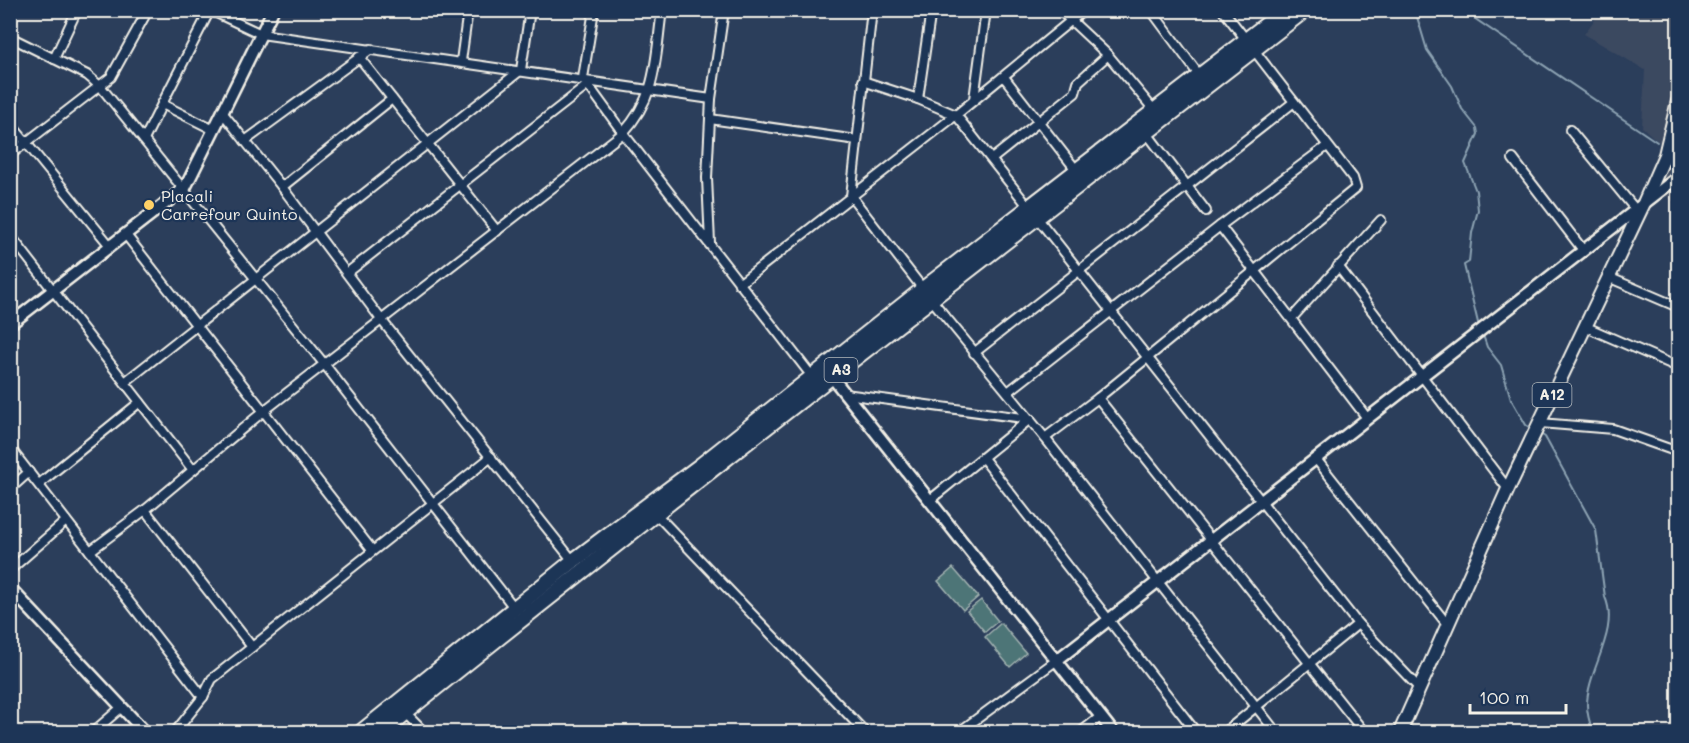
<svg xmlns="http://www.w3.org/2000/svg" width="1689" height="743" viewBox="0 0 1689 743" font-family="Mali,sans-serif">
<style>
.built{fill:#3b4860}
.green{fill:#4e7477;stroke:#a1b2b0;stroke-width:1.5}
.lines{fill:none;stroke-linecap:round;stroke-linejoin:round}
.stream{stroke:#8da3b3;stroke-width:2}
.street-casing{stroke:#f4f1e8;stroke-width:12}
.secondary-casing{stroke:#f4f1e8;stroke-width:15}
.primary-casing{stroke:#f4f1e8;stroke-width:16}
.highway-casing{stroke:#f4f1e8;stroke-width:18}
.street{stroke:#1d3557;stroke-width:8}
.secondary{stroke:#1d3557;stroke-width:10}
.primary{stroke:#1d3557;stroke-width:12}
.highway{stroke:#1d3557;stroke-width:14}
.poi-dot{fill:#ffd166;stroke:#1d3557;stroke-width:2}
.labels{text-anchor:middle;stroke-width:4.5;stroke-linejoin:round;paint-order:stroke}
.shield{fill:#1d3557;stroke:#b4b9bc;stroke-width:1.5}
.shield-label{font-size:15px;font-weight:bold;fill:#f4f1e8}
.poi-label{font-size:16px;fill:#f4f1e8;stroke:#1d3557;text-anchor:start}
</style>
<rect width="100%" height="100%" fill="#2b3e5b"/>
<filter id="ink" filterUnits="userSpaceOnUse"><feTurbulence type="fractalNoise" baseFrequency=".0167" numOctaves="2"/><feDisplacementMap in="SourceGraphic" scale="12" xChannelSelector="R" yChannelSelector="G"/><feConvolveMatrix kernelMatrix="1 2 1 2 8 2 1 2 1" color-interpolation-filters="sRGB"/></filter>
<g filter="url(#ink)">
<path class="built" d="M1601,11H1678V205L1654,187L1665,148L1642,127L1645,70L1584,34Z"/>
<g class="green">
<path d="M953,568L978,597L963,610L938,581Z"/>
<path d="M981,600L998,621L985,632L967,611Z"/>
<path d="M1001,623L1026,653L1010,667L985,637Z"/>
</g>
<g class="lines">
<g class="stream">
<path d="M1415,10L1427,50L1452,86L1462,109L1477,128L1478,134L1465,163L1476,191L1478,210L1472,233L1469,262L1464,265L1479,327"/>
<path d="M1462,10L1657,142"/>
<path d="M1482,332L1487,347L1501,365L1511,399L1526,425L1532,429"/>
<path d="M1539,433L1545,437L1596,530L1605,597C1620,631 1587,670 1587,705C1587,715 1590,724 1593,732"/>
</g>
<defs>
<g id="street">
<path d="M210,10L261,34L711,99"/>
<path d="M594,10L583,78L623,133L814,379"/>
<path d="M872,10L851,196L923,289"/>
<path d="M1060,10L1108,55L1154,110"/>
<path d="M1151,10L1199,75"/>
<path d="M10,37L87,75L101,87L325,365L516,610"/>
<path d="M359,57L497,231"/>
<path d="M54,59L77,10"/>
<path d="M461,61L468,10"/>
<path d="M1004,77L1077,171"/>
<path d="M863,81L918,99L956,115L1358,624L1419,688"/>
<path d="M918,99L931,10"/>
<path d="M974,99L986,10"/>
<path d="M162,104L210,10"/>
<path d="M222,112L282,187L383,322L573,561"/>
<path d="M710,119L857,140"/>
<path d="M10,123L111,247"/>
<path d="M1570,130L1635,209"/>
<path d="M1146,132L1206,211"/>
<path d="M144,140L162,104L214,130"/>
<path d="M245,141L371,49"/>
<path d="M10,155L111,77L148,10"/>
<path d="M992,159L1075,93L1078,82L1108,55"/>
<path d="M1513,159L1583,250"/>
<path d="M282,187L392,99"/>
<path d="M1220,226L1367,418"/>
<path d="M10,235L193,470"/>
<path d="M126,235L372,550"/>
<path d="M710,243L707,178L711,99L724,10"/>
<path d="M1338,266L1508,489"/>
<path d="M347,273L588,85"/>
<path d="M1608,277L1678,307"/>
<path d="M739,284L956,115L1084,10"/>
<path d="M931,299L1045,438L1276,732"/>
<path d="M1292,318L1381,220"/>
<path d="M1584,326L1678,367"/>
<path d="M974,353L1294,102"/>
<path d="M125,382L521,70L530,10"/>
<path d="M1008,392L1220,226L1327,146"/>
<path d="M845,394L1030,419"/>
<path d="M1098,398L1364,732"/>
<path d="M1540,423L1613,429L1678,452"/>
<path d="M1045,438L1098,398L1356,188L1353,178L1223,10"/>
<path d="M10,448L203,697"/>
<path d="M983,458L1196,732"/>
<path d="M1316,459L1447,624"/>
<path d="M39,484L140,402"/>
<path d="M10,489L29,472"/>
<path d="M930,500L1030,419"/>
<path d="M145,510L252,647"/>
<path d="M657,515L865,732"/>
<path d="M90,551L145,510L265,410L623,133C658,95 655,59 662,10"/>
<path d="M10,570L66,521"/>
<path d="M404,712L424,732"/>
<path d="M93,732L122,707"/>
<path d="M175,732L203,697L212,679L491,457"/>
<path d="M959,732L1057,660"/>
<path d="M1081,732L1100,717"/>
<path d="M1225,732L1358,624"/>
</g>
<g id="secondary">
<path d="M10,324L185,188L273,10"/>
<path d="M832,377L1113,732"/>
<path d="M10,588L145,732"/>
<path d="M1057,660L1678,177"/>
</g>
<path id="primary" d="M1400,732L1508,489L1644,203L1665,155L1678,101"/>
<g id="highway">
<path d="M361,732L573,561L701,465L923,289L1285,10"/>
<path d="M381,732C685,487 996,250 1305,10"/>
</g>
</defs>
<use href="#street" class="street-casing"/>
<use href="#secondary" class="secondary-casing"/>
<use href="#primary" class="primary-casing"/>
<use href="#highway" class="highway-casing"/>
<use href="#street" class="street"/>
<use href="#secondary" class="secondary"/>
<use href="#primary" class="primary"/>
<use href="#highway" class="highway"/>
</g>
</g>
<circle class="poi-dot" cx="149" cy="205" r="6"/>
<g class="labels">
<g class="shield">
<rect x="824.5" y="358" width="33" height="24" rx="4.5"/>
<rect x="1532.5" y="383" width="39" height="24" rx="4.5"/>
</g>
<g class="shield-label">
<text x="841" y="375">A3</text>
<text x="1552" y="400">A12</text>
</g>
<g class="poi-label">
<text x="161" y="202">Placali<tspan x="161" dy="18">Carrefour Quinto</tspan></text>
</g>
</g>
<rect width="1689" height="743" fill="none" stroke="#1d3557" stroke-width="36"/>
<rect x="18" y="18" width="1653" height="707" fill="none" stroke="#f4f1e8" stroke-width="2" filter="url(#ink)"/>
<path d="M1470 704v9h96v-9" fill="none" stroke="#f4f1e8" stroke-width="3"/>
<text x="1479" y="704" font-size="18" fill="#f4f1e8" stroke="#1d3557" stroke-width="4.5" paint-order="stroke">100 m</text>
</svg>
